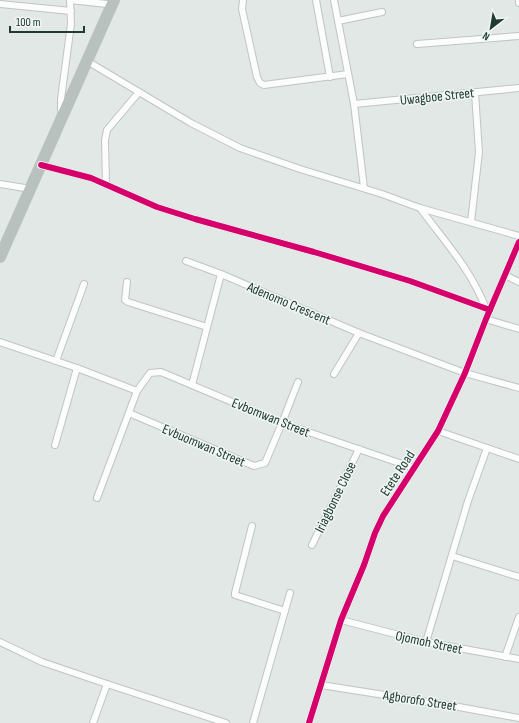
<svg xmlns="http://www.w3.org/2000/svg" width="519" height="723" viewBox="0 0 519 723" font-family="'Sofia Sans Condensed',sans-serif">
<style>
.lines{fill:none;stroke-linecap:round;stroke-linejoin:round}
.street-casing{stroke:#bfc5c2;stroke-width:8}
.highway-casing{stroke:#bcc4c1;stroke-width:12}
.street{stroke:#fbfcfb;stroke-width:6}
.highway{stroke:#b9c1bf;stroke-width:11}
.cycleway-casing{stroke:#f0f7f3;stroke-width:8}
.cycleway{stroke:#d6006c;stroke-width:6}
.labels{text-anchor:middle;stroke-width:3;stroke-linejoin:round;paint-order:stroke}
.street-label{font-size:14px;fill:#213a33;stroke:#f0f7f3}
</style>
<rect width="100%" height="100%" fill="#e2e8e5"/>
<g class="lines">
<defs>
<g id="street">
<path d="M70,0L107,4"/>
<path d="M243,0L242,9L257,77L260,83L264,85L348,74"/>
<path d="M316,0L330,77"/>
<path d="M334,0L354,104L364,188"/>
<path d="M519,0V3"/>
<path d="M0,4L71,11"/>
<path d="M338,21L382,12"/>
<path d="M417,44L519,36"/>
<path d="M87,61L191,123L240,148L300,169L382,194L420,208L519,236"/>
<path d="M354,104L519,88"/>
<path d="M61,109V99L71,24L70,0"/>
<path d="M41,165L91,178L157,207L195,219L314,252L410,281L490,310"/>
<path d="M0,184L25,188"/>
<path d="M106,185L105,140L107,130L139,92"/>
<path d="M420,208C444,241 471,269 486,309"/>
<path d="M471,222L479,152L475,93"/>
<path d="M186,261L221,274"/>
<path d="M505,275L519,282"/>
<path d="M127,282L125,300L128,302L207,327"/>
<path d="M486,319L519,329"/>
<path d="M0,342L77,368L137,391"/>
<path d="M56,361L84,284"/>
<path d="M334,374L359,333"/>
<path d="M192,385L221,274L359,333L465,373L519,388"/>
<path d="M129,413L254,466L265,463L282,423L298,382"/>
<path d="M438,431L519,459"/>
<path d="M55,445L77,368"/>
<path d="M97,498L137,391L150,373L161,372L282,423L414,468"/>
<path d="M252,526L235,593V595L285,611"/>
<path d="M312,545L359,449"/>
<path d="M452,556L519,577"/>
<path d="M341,620L426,642L519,659"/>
<path d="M0,642L42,662L107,684L226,723"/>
<path d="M426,642L468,501L487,448"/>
<path d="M505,657L519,617"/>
<path d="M321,685L448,705L519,718"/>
<path d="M93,723L107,684"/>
<path d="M253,723L290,593"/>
<path d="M309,723L341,620L364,565L375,533L383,516L438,431L465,373L486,319L519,242"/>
</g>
<path id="highway" d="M0,257L114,0"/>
</defs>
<use href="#street" class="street-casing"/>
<use href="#highway" class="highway-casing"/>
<use href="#street" class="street"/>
<use href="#highway" class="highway"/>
<defs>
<g id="cycleway">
<path d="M41,165L91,178L157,207L195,219L314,252L410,281L490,310"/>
<path d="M309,723L341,620L364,565L375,533L383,516L438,431L465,373L486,319L519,242"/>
</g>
</defs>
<use href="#cycleway" class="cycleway-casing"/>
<use href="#cycleway" class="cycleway"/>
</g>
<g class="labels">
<g class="street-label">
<text transform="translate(437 96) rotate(-6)" y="5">Uwagboe Street</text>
<text transform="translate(289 303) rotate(23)" y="5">Adenomo Crescent</text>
<text transform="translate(271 417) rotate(22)" y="5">Evbomwan Street</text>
<text transform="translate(204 445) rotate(23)" y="5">Evbuomwan Street</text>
<text transform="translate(397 473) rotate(-57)" y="5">Etete Road</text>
<text transform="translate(335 497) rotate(-64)" y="5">Iriagbonse Close</text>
<text transform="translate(429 642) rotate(12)" y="5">Ojomoh Street</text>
<text transform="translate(420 700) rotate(9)" y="5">Agborofo Street</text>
</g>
</g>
<g transform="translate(491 28) rotate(211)" stroke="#f0f7f3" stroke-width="3" paint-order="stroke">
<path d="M0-3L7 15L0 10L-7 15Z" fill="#213a33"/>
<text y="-6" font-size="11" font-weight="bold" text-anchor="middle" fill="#213a33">N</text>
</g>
<path d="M10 26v6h74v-6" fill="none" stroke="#213a33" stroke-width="2"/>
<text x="16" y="26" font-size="12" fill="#213a33" stroke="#f0f7f3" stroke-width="3" paint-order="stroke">100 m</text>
</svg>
